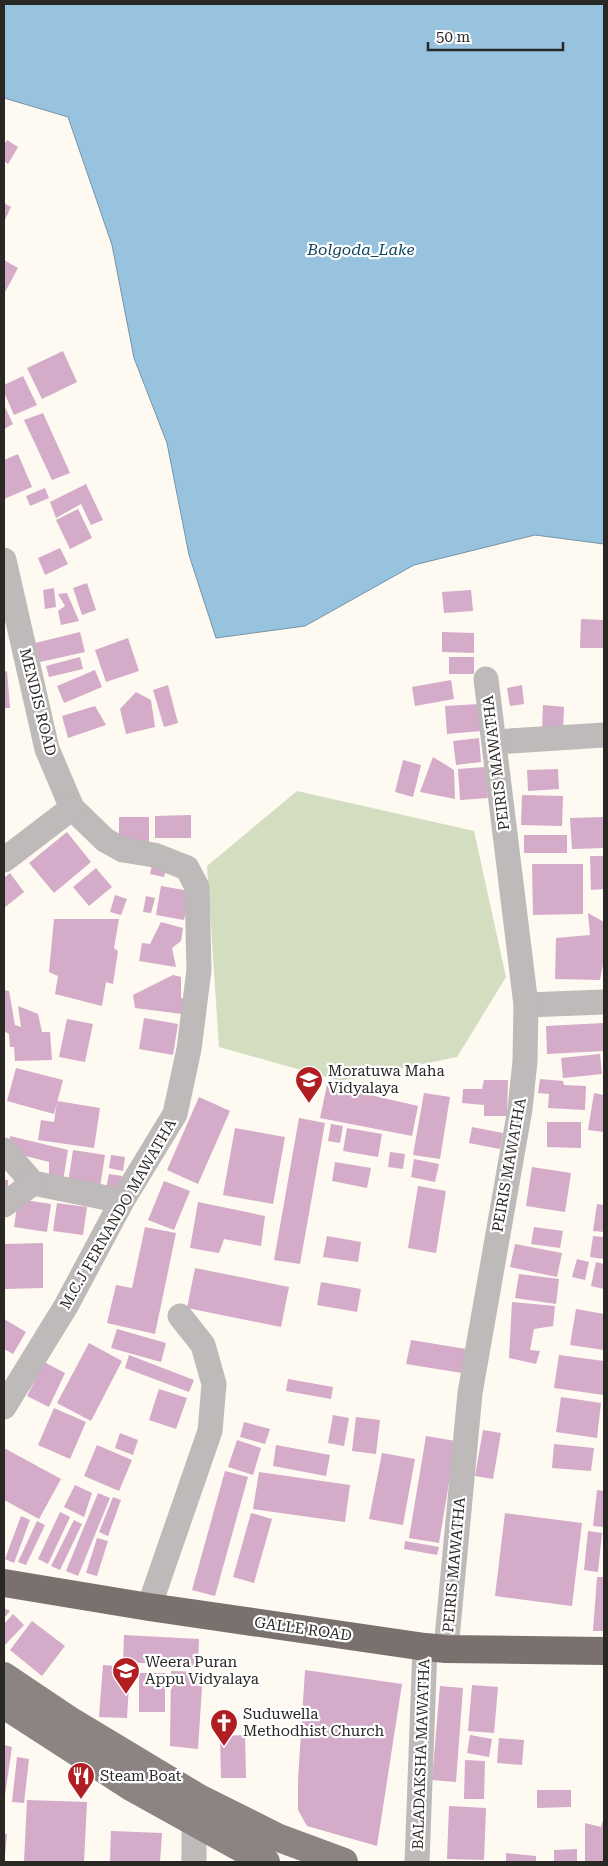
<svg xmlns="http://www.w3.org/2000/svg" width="608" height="1866" viewBox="0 0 608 1866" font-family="'Roboto Serif',serif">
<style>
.green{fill:#d3ddc0}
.water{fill:#97c3df;stroke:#7694a7}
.building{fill:#d4abc8}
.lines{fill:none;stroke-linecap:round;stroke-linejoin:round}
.minor{stroke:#bebab9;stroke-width:25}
.major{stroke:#8c8483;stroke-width:28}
.highway{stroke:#7a716f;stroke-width:28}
.labels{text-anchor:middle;stroke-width:4.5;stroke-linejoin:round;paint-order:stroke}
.street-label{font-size:15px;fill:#2a2825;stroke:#fff}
.poi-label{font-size:15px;fill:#2a2825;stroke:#fff;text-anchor:start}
.water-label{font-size:16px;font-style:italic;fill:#0f4662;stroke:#fff}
</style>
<rect width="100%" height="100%" fill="#fef9f1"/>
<path class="green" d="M297,791L474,831L506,977L457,1057L340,1081L219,1047L207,866Z"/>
<path class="water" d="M4,4H604V544L535,535L414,565L305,626L216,638L189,555L167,443L134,358L112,245L68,117L4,98Z"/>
<g class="building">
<path d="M7,140L18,147L8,164L4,161V145Z"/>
<path d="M4,203L11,207L4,222Z"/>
<path d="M4,260L18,268L4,294Z"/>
<path d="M63,351L77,382L42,399L27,368Z"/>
<path d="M23,376L37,405L14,415L4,392V385Z"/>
<path d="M4,405L13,424L4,429Z"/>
<path d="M43,413L70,473L52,480L24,420Z"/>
<path d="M18,454L32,487L4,499V460Z"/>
<path d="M86,484L103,520L91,525L81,504L56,518L50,502Z"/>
<path d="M45,488L49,498L30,506L26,496Z"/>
<path d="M78,509L92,538L70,549L56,520Z"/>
<path d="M60,548L68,564L45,575L38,558Z"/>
<path d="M87,583L96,610L82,615L73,588Z"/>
<path d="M54,588L56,607L45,609L43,590Z"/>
<path d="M471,590L473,611L444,613L442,592Z"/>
<path d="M67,593L79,621L61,625L58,611L65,606L58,594Z"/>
<path d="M581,619L604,620V648H580Z"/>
<path d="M80,632L85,652L40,662L35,643Z"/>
<path d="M442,632L474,633V653L442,652Z"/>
<path d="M128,638L139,671L106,682L95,650Z"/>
<path d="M80,657L83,669L49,677L46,666Z"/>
<rect x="449" y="657" width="25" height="17"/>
<path d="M95,670L102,687L64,703L57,686Z"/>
<path d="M7,671L10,708H4V672Z"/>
<path d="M451,680L454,699L415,706L412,687Z"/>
<path d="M168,685L178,723L164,727L153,690Z"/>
<path d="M522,685L524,704L510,706L507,688Z"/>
<path d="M136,692L151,700L155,727L126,734L120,709Z"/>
<path d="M479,704L481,731L447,734L445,706Z"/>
<path d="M543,705L564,707L563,732L542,731Z"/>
<path d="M95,706L106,725L68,738L62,716Z"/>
<path d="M479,738L481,762L456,765L453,741Z"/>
<path d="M433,757L454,770L455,799L420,792Z"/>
<path d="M403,760L421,765L413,797L395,792Z"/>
<path d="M485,767L488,798L460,800L458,769Z"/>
<path d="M558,769L559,789L528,791L527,770Z"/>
<path d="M522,795L563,796L562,826L521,825Z"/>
<path d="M191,815V838H155V816Z"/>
<path d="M119,817H149V843L119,842Z"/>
<path d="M604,817V848L572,849L570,818Z"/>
<path d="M67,832L91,862L54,893L29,863Z"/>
<rect x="524" y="835" width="43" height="18"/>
<path d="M590,856H604V889L591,890Z"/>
<path d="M532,864H583V914L533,915Z"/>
<path d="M152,865L166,869L164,877L150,874Z"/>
<path d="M96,868L112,887L89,906L73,887Z"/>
<path d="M10,873L24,892L4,908V878Z"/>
<path d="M161,886L190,891L184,920L156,915Z"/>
<path d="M115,895L127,899L121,915L110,912Z"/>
<path d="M146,896L155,898L151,913L143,912Z"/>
<path d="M588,913L604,922V959L600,980L555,979L556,938L590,935Z"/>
<path d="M54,919H119L114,948L118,951L113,984L106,982L102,1006L55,994L58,976L49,972Z"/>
<path d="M161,922L183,928L181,941L172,948L176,967L139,961L142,943L150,944Z"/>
<path d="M173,975L181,977V998L190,1000V1015L135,1008L133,995Z"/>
<path d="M4,990L9,991L15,1025L21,1027L18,1006L38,1014L42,1032H50L52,1060L15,1061L14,1047H10L9,1034L4,1031Z"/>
<path d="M144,1018L178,1024L173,1055L139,1049Z"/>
<path d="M67,1019L93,1024L85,1062L59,1057Z"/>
<path d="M604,1023V1051L547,1054L546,1026Z"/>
<path d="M600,1054L602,1074L563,1078L561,1058Z"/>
<path d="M16,1068L63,1080L54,1114L7,1101Z"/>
<path d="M540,1079L563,1081L564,1085L586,1086L585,1110L548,1108L549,1094L538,1093Z"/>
<path d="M484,1080H508L507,1116H484V1105L462,1103L463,1089H482Z"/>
<path d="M327,1085L418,1106L412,1136L320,1118Z"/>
<path d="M424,1093L450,1097L440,1159L413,1155Z"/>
<path d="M594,1093L604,1095V1132L588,1130Z"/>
<path d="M199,1097L230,1111L198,1184L167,1170Z"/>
<path d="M57,1101L100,1108L94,1148L38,1140L41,1120L54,1122Z"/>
<path d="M299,1118L325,1123L300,1264L274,1260Z"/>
<path d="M547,1122H581V1148L547,1147Z"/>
<path d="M331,1124L343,1126L340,1143L328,1141Z"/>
<path d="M472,1127L503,1133L500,1149L469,1143Z"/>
<path d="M235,1128L285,1137L273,1204L223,1195Z"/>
<path d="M347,1128L382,1134L378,1157L343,1151Z"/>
<path d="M10,1136L68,1150L63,1181L49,1179V1162L10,1152Z"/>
<path d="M73,1150L105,1155L100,1187L68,1183Z"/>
<path d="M390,1152L405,1154L403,1169L388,1167Z"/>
<path d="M111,1155L125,1157L123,1171L109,1168Z"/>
<path d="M414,1159L439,1164L435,1182L411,1177Z"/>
<path d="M335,1162L371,1168L367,1188L332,1181Z"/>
<path d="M532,1167L571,1173L565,1212L526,1206Z"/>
<path d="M109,1174L122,1176L119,1196L105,1194Z"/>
<rect x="4" y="1180" width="4" height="16"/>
<path d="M164,1181L190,1191L174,1230L148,1220Z"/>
<path d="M418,1186L446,1191L436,1253L408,1248Z"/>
<path d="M18,1199L51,1204L47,1232L14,1227Z"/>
<path d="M198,1202L265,1216L261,1246L224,1239L219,1253L190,1248Z"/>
<path d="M57,1203L87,1207L83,1235L53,1231Z"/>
<path d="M597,1204L604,1205V1232L593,1231Z"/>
<path d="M145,1227L176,1233L155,1334L107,1323L116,1285L132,1288Z"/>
<path d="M534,1227L563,1231L560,1248L531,1244Z"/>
<path d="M327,1236L361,1242L358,1262L323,1257Z"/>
<path d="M593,1236L604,1237V1259L590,1257Z"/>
<path d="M43,1243V1288L4,1289V1244Z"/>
<path d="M515,1244L562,1253L557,1277L510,1267Z"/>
<path d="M577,1259L589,1262L585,1280L572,1277Z"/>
<path d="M596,1262L604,1264V1289L591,1286Z"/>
<path d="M195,1268L289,1287L281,1327L187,1308Z"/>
<path d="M519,1274L559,1279L556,1304L515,1298Z"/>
<path d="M321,1282L361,1289L357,1312L317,1305Z"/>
<path d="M512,1302L555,1306L553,1326L534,1329L530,1350L540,1351L536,1364L509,1358Z"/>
<path d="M576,1309L604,1314V1350L570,1345Z"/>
<path d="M4,1319L26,1332L13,1354L4,1349Z"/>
<path d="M117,1329L166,1343L161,1362L111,1348Z"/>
<path d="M411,1340L466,1349L462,1373L406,1364Z"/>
<path d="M89,1343L122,1361L91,1421L57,1403Z"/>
<path d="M129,1355L194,1380L189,1392L125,1368Z"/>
<path d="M559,1355L604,1361V1395L554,1388Z"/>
<path d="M44,1362L65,1373L49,1407L27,1396Z"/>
<path d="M288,1379L333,1387L331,1399L286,1391Z"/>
<path d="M159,1389L187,1398L176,1429L149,1420Z"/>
<path d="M561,1397L601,1403L597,1438L556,1432Z"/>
<path d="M54,1408L86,1422L70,1459L38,1445Z"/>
<path d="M333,1415L349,1418L344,1446L328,1443Z"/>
<path d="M356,1417L380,1420L376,1454L352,1451Z"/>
<path d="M244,1422L270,1429L265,1444L240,1437Z"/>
<path d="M483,1430L501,1433L493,1479L475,1476Z"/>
<path d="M120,1433L138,1440L133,1455L115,1448Z"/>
<path d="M426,1436L456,1441L439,1543L409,1538Z"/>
<path d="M237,1440L261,1448L253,1475L228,1467Z"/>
<path d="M554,1444L594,1448L591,1471L552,1468Z"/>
<path d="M97,1445L132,1460L119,1491L84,1476Z"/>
<path d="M276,1445L330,1455L326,1476L273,1466Z"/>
<path d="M4,1448L61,1479L39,1519L4,1500Z"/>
<path d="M382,1453L415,1459L403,1525L369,1519Z"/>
<path d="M225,1471L248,1477L215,1596L192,1590Z"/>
<path d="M259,1472L350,1485L345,1522L253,1509Z"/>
<path d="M75,1485L92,1493L84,1517L64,1507Z"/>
<path d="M597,1490L604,1491V1527L593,1526Z"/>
<path d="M98,1493L110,1498L78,1576L66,1571Z"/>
<path d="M113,1497L121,1500L108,1536L99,1532Z"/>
<path d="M60,1512L70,1517L48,1564L38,1559Z"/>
<path d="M251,1513L272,1519L254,1583L233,1577Z"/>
<path d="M505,1513L582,1523L572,1606L495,1596Z"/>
<path d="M21,1516L30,1520L14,1563L5,1559Z"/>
<path d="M74,1520L82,1524L60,1570L51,1566Z"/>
<path d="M37,1521L45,1525L26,1565L18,1562Z"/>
<path d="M588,1531L602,1533L598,1572L584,1570Z"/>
<path d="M97,1538L108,1541L97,1576L86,1573Z"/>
<path d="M405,1541L439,1547L437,1555L404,1549Z"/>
<path d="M597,1577H604V1631H593Z"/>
<path d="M4,1608L10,1611L4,1618Z"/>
<path d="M13,1614L24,1625L4,1646V1624Z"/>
<path d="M32,1621L65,1646L42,1676L10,1650Z"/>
<path d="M124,1635L199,1639L198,1666L123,1662Z"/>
<path d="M103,1665L130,1667L127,1718L99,1717Z"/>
<path d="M305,1670L402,1684L377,1846L307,1826L298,1810V1780Z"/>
<path d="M171,1671L203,1672L198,1749L170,1746Z"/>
<rect x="139" y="1673" width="26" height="39"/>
<path d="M472,1685L498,1687L494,1733L468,1731Z"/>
<path d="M440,1686L463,1688L456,1782L432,1780Z"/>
<path d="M245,1735L246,1778H221L220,1736Z"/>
<path d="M470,1735L492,1739L489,1757L467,1753Z"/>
<path d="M499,1738L524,1740L522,1765L497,1763Z"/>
<path d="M4,1745L12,1747L5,1795H4Z"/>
<path d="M17,1757L29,1759L24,1803L12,1802Z"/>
<path d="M465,1760L485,1761L484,1799H464Z"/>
<path d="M537,1790H571V1807L537,1808Z"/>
<path d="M27,1800L87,1802L84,1862H24Z"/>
<path d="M449,1806L486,1808L484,1860L447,1859Z"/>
<path d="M604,1817V1862H587L585,1861V1823L601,1827Z"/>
<path d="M111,1831L162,1833L160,1862H110Z"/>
<path d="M4,1834H7L5,1855H4Z"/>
<path d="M577,1849V1862H554V1850Z"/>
<path d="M506,1853L536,1856V1862H506Z"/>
</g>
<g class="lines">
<g class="minor">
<path d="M4,560L47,749L72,808L105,840L123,850L154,855L187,868L197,887L199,970L189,1049L175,1114L122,1201L66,1306L4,1407"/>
<path d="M494,742L604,735"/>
<path d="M4,860L72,808"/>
<path d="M526,1005L604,1002"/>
<path d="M4,1150L33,1183L122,1201"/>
<path d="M4,1205L33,1183"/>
<path d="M149,1607L210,1431L214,1384L203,1345L180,1316"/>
<path d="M446,1649L470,1393L520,1109L525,1061L526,1005L486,679"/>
<path d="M194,1862V1823L198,1805"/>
<path d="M417,1862L425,1647"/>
</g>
<g class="major">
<path d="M4,1676L71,1721L199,1798L279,1838L344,1862"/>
<path d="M4,1705L131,1787L266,1862"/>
</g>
<path class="highway" d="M4,1583L149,1607L425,1647L446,1649L604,1651"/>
</g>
<defs>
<symbol id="school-pin" viewBox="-11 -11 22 30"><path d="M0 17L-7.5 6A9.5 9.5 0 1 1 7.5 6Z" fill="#b01e22" stroke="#fff"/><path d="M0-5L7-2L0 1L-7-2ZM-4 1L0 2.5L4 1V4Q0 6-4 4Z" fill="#fff"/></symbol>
<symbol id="church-pin" viewBox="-11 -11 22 30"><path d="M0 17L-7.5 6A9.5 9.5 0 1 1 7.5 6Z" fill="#b01e22" stroke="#fff"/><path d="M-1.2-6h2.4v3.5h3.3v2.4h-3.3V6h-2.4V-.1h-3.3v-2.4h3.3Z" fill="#fff"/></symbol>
<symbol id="restaurant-pin" viewBox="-11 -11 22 30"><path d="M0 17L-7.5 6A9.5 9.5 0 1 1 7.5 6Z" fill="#b01e22" stroke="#fff"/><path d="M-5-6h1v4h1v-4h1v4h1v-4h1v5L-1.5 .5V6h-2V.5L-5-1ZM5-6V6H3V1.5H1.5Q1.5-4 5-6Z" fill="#fff"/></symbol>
</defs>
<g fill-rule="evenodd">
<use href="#school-pin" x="293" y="1064" width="32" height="43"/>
<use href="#school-pin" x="110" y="1655" width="32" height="43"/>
<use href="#church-pin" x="208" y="1707" width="32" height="43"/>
<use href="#restaurant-pin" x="65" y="1760" width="32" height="43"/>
</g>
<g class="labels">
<g class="street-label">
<text transform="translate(38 702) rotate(76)" y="5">MENDIS ROAD</text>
<text transform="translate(496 763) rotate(-97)" y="5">PEIRIS MAWATHA</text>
<text transform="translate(509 1165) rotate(-80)" y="5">PEIRIS MAWATHA</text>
<text transform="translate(118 1214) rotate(-60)" y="5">M.C.J FERNANDO MAWATHA</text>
<text transform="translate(454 1565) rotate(-85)" y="5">PEIRIS MAWATHA</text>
<text transform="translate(303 1629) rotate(8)" y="5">GALLE ROAD</text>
<text transform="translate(421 1754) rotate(-88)" y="5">BALADAKSHA MAWATHA</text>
</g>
<g class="poi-label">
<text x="328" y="1076">Moratuwa Maha<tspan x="328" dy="17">Vidyalaya</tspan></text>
<text x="145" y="1667">Weera Puran<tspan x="145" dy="17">Appu Vidyalaya</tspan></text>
<text x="243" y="1719">Suduwella<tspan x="243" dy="17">Methodhist Church</tspan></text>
<text x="100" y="1781">Steam Boat</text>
</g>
<g class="water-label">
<text x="361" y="255">Bolgoda_Lake</text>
</g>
</g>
<rect width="608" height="1866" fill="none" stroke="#2a2825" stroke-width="10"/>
<path d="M428 42v8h135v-8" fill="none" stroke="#2a2825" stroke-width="2.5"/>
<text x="436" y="42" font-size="15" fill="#2a2825" stroke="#ffffff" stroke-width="4" paint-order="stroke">50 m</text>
</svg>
